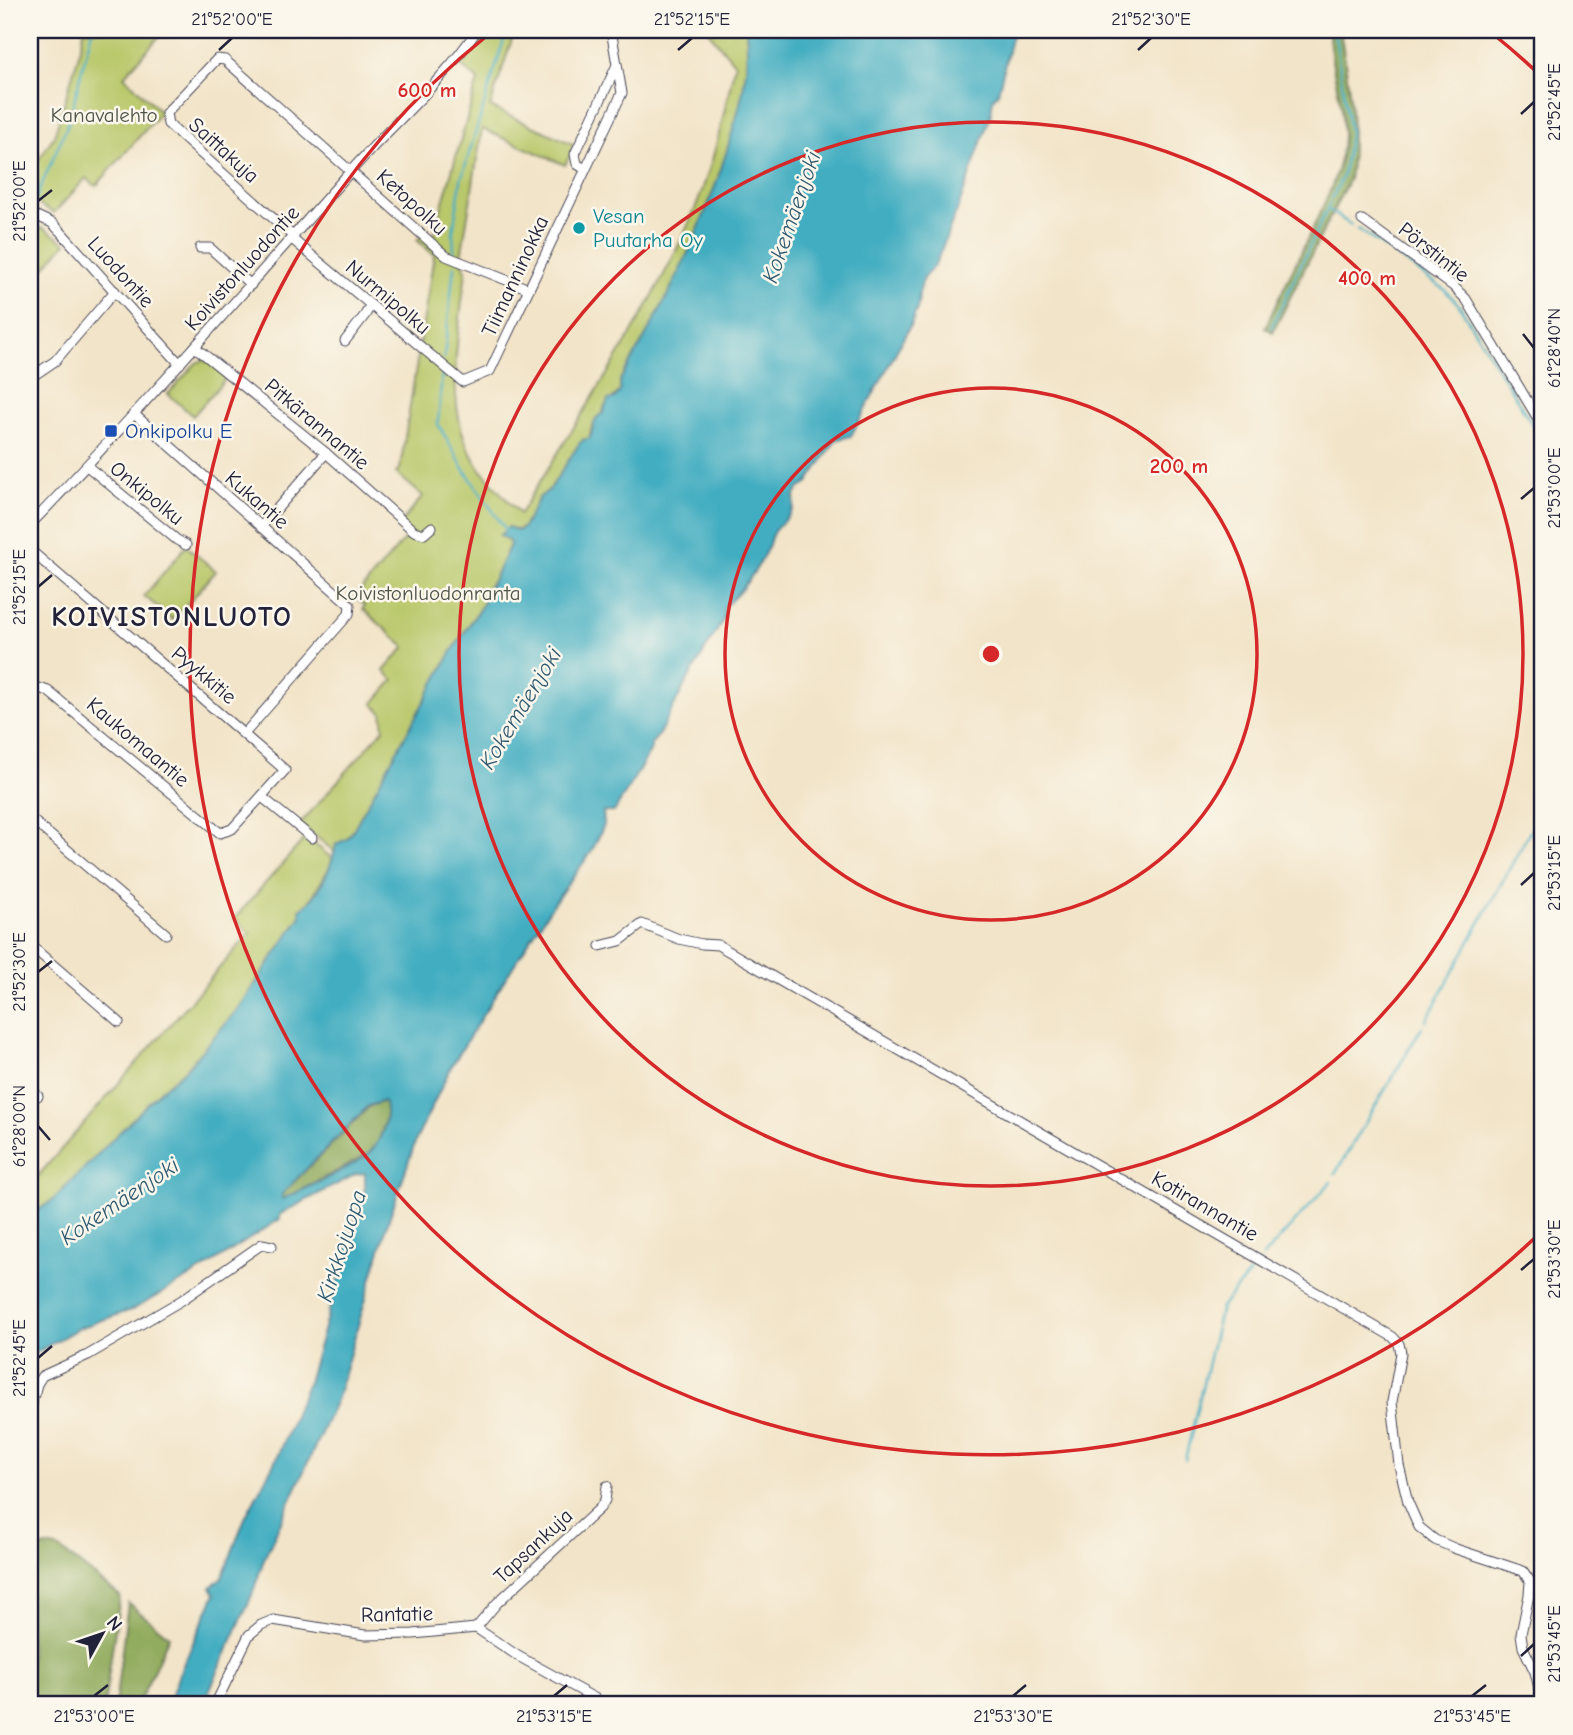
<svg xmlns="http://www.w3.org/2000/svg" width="1573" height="1735" viewBox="0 0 1573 1735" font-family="'Comic Neue',sans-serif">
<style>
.green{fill:#b9c86b;stroke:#6e7553;stroke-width:2}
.forest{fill:#92ac5f;stroke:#5a674d;stroke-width:2}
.water{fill:#42adc1;stroke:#32687e;stroke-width:2;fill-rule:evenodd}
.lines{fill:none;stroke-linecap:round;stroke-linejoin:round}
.stream{stroke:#42adc1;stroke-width:2.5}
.minor-casing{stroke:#413f50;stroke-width:11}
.minor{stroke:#fff;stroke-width:9}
.ticks{fill:none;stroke:#22223b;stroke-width:2.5}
.ring{fill:none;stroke:#d62828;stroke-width:3.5}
.culture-dot{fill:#0f9aa8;stroke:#fbf7ec;stroke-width:2.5}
.transit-dot{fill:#1a4fb4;stroke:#fbf7ec;stroke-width:2.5}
.labels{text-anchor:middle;stroke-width:5;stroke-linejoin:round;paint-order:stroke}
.park-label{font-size:21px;fill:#4f5449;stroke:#fbf7ec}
.street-label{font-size:21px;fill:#22223b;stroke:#fbf7ec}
.culture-label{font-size:21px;fill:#0d838f;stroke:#fbf7ec;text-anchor:start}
.transit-label{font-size:21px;fill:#164399;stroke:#fbf7ec;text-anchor:start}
.water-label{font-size:23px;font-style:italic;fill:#2f5a71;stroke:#fbf7ec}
.district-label{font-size:28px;font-weight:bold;letter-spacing:2px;fill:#22223b;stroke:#fbf7ec}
.centre{fill:#d62828;stroke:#fbf7ec;stroke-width:3.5}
.ring-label{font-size:21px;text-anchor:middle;font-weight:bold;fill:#d62828;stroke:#fbf7ec;stroke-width:5;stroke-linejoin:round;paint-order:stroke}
.neatline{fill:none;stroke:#22223b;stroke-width:2.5}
.ticks-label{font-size:18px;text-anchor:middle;fill:#22223b}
</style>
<rect width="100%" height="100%" fill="#fbf7ec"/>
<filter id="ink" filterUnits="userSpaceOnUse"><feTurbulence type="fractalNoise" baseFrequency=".0143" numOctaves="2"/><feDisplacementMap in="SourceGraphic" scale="14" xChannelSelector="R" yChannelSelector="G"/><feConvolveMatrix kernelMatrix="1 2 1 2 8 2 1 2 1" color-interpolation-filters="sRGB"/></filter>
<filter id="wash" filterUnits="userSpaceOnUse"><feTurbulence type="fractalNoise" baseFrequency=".00686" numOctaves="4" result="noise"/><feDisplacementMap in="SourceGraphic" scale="28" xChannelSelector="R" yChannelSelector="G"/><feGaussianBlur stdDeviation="1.57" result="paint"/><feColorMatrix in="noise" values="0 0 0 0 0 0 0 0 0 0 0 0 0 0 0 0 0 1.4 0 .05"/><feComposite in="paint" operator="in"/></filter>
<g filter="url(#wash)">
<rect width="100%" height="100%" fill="#f2e4c8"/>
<g class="green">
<path d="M84,30H165L124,76L161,112L96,186L86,178L54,213L30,200V173L54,136L78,57Z"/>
<path d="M493,30H515L490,107L575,145L565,165L482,129L461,257L466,271C459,330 441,414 478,465C490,483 506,498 520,514C578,418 643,326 689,223C712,173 723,118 735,64L707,30H746C750,67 742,100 732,136C707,222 667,303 620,380V391L604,407L603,413L592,426L589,439H584L550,489L539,498L523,528L500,535L509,541L510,545L494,579L486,591L482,605L451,653L352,832L347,839L337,844L335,852L300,824L384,729L382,712L373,704L394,680L384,671L405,647L363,609L365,605L355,597L409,534L399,525L423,496L396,473L400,469L434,255L417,240L425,232L433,237L478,80L460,65Z"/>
<path d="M30,225L45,229L66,243L30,285Z"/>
<path d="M203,360L211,362L227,377L193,416L168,394L196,363Z"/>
<path d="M186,546L216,571L173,620L144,596Z"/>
<path d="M306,837L334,860L307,905L300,909L301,916L239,1008L186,1069L160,1091L54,1199L30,1216V1170L38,1176L250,933L234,919Z"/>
</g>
<g class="forest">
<path d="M1329,30H1340C1348,80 1357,128 1349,179L1273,332L1265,328C1279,297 1294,267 1309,236C1324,204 1342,172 1343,136C1344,100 1329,65 1329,30Z"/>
<path d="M384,1101L388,1110L384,1124L379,1140L369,1154L282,1200V1194L370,1106Z"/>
<path d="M46,1546L60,1549L120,1596L104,1705H30V1551Z"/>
<path d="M128,1603L169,1636L138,1705H115Z"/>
</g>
<path class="water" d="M746,30H1013L998,93L993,99L991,114L960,203L936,263L924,277L919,292L918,306L911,324L851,436L836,440L807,484L799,489L794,497C797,515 781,520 773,533C770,538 770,544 767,549C757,570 741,592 724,607L725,617L687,681L658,736L651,744V750L614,812H603L604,825L592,851L554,903L503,982L451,1067L416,1140L388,1222L337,1398L264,1559L252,1595L203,1705H168L178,1676L215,1594L211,1587L222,1578L245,1518L277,1457L308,1382L365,1188V1173L356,1174L280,1214V1219L200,1271L134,1309L79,1328L30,1356V1216L54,1199L160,1091L186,1069L239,1008L301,916L300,909C318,900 333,863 336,844L347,839L352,832L451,653L482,605L486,591L494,579L510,545L509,541L500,535L509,527L518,531L523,528L539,498L550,489L579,444L584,439H589C595,429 591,419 603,413L608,400L615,398L620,391V380C667,303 707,222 731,136C742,100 750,67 746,30ZM384,1101C390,1116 382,1140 370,1152C359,1164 299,1192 282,1199V1194L368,1106Z"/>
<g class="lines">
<g class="stream">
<path d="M36,198L69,121L92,30"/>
<path d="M1332,198L1343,175L1350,133L1334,30"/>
<path d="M1327,209L1351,225"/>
<path d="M1358,229L1445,290L1459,305L1543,442"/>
<path d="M454,251L453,232L461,180L507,30"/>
<path d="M1271,328L1330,203"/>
<path d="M444,358L454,266"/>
<path d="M442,374L438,424L464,469L507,532"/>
<path d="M1426,1021L1528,835L1543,814"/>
<path d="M1335,1174L1422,1027"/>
<path d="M1263,1257L1331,1182"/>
<path d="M1185,1460L1221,1307L1259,1262"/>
</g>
</g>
</g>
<g filter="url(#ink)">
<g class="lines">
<defs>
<g id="minor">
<path d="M585,169L577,164L575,154L617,65"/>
<path d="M30,213L52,223L61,232L180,364"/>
<path d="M1362,220L1453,286L1466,299L1543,427"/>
<path d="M294,237L168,124L166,113L217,59L225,60L446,256L529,289"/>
<path d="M292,239L463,382L490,371L622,93L611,30"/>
<path d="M200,248H210L251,285"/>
<path d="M345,341L365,315L370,306"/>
<path d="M195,347L326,453L414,531L424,534L432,527"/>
<path d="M30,378L55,361L115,291"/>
<path d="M134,414L350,605L349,614L245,733"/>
<path d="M87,466L177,540L186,545"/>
<path d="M30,525C140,411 244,291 350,172C392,124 442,83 477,30"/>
<path d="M261,527L326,453"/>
<path d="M30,550L285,770L232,829L220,833L48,691L30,685"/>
<path d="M262,797L312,838"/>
<path d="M30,818L166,934"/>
<path d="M30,945L119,1022"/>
<path d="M600,946L620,941L642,924L679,939L702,944L718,945L1393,1337L1399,1344L1401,1353L1392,1402L1399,1465L1408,1502L1419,1527L1435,1540L1456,1549L1523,1571L1530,1581L1529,1595L1521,1634L1523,1647L1535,1672L1543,1705"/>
<path d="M30,1089L38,1096"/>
<path d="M30,1411L37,1384L42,1376L88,1355L182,1300L262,1244L272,1246"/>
<path d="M476,1628L497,1603L600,1508L605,1500L607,1486"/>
<path d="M215,1705L249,1635L261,1625L273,1620L365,1635L413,1634L476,1628L518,1656L607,1705"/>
</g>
</defs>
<use href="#minor" class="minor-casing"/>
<use href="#minor" class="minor"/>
</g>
</g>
<path class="ticks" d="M219,50L232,38M678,50L692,38M1138,50L1151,38M1521,114L1534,102M38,201L52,190M1523,334L1534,348M1521,499L1534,488M38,587L52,575M1521,885L1534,873M38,972L52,961M38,1126L50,1140M1521,1270L1534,1259M38,1358L52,1346M1521,1656L1534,1644M94,1696L108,1685M554,1696L567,1685M1013,1696L1026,1685M1472,1696L1486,1685"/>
<g class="ring">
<circle cx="991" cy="654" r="266"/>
<circle cx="991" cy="654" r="532"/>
<path d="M1540 1233A798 798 0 1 1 489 34M1493 34A798 798 0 0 1 1540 75"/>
</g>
<circle class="culture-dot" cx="579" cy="228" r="7"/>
<rect class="transit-dot" x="104" y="424" width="14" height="14" rx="3.5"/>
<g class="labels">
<g class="park-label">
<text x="104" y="122">Kanavalehto</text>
<text x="428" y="600">Koivistonluodonranta</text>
</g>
<g class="street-label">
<text transform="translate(224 150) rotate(42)" y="7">Saittakuja</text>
<text transform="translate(412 202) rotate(42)" y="7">Ketopolku</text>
<text transform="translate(1434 252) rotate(38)" y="7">Pörstintie</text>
<text transform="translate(242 268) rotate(-48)" y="7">Koivistonluodontie</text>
<text transform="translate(121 272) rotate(48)" y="7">Luodontie</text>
<text transform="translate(515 276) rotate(-65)" y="7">Tiimanninokka</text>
<text transform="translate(388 297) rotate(40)" y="7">Nurmipolku</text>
<text transform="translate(317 424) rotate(40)" y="7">Pitkärannantie</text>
<text transform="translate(147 493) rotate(39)" y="7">Onkipolku</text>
<text transform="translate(257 500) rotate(41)" y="7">Kukantie</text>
<text transform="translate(204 675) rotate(40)" y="7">Pyykkitie</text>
<text transform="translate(138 742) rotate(40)" y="7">Kaukomaantie</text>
<text transform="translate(1205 1206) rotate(30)" y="7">Kotirannantie</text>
<text transform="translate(533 1546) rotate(-43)" y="7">Tapsankuja</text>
<text transform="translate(397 1614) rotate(-1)" y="7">Rantatie</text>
</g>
<g class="culture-label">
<text x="593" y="223">Vesan<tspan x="593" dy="24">Puutarha Oy</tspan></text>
</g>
<g class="transit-label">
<text x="125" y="438">Onkipolku E</text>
</g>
<g class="water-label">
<text transform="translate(791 217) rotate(-71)" y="8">Kokemäenjoki</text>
<text transform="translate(520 708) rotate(-59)" y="8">Kokemäenjoki</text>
<text transform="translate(119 1201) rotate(-34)" y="8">Kokemäenjoki</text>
<text transform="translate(341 1246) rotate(-72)" y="8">Kirkkojuopa</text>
</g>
<g class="district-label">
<text x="172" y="626">KOIVISTONLUOTO</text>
</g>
</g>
<circle cx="991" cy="654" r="10" class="centre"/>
<g class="ring-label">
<text x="427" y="97">600 m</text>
<text x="1367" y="285">400 m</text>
<text x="1179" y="473">200 m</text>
</g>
<rect width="1573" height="1735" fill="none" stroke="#fbf7ec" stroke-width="77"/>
<g transform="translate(102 1634) rotate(50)" stroke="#fbf7ec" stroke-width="5" paint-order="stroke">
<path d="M0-5L12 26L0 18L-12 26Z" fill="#22223b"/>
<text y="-10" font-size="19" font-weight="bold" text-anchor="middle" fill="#22223b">N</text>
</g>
<rect x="38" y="38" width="1496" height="1658" class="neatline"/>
<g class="ticks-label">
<text x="232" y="25">21°52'00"E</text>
<text x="692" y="25">21°52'15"E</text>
<text x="1151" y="25">21°52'30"E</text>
<text transform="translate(1554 102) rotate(-90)" y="6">21°52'45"E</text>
<text transform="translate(19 201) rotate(-90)" y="6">21°52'00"E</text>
<text transform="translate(1554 348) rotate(-90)" y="6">61°28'40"N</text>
<text transform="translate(1554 488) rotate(-90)" y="6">21°53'00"E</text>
<text transform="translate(19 587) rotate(-90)" y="6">21°52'15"E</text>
<text transform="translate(1554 873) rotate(-90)" y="6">21°53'15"E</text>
<text transform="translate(19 972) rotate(-90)" y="6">21°52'30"E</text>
<text transform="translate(19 1126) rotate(-90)" y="6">61°28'00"N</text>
<text transform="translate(1554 1259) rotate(-90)" y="6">21°53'30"E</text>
<text transform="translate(19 1358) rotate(-90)" y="6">21°52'45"E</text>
<text transform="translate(1554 1644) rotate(-90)" y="6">21°53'45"E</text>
<text x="94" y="1722">21°53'00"E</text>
<text x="554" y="1722">21°53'15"E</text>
<text x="1013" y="1722">21°53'30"E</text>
<text x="1472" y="1722">21°53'45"E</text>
</g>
</svg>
